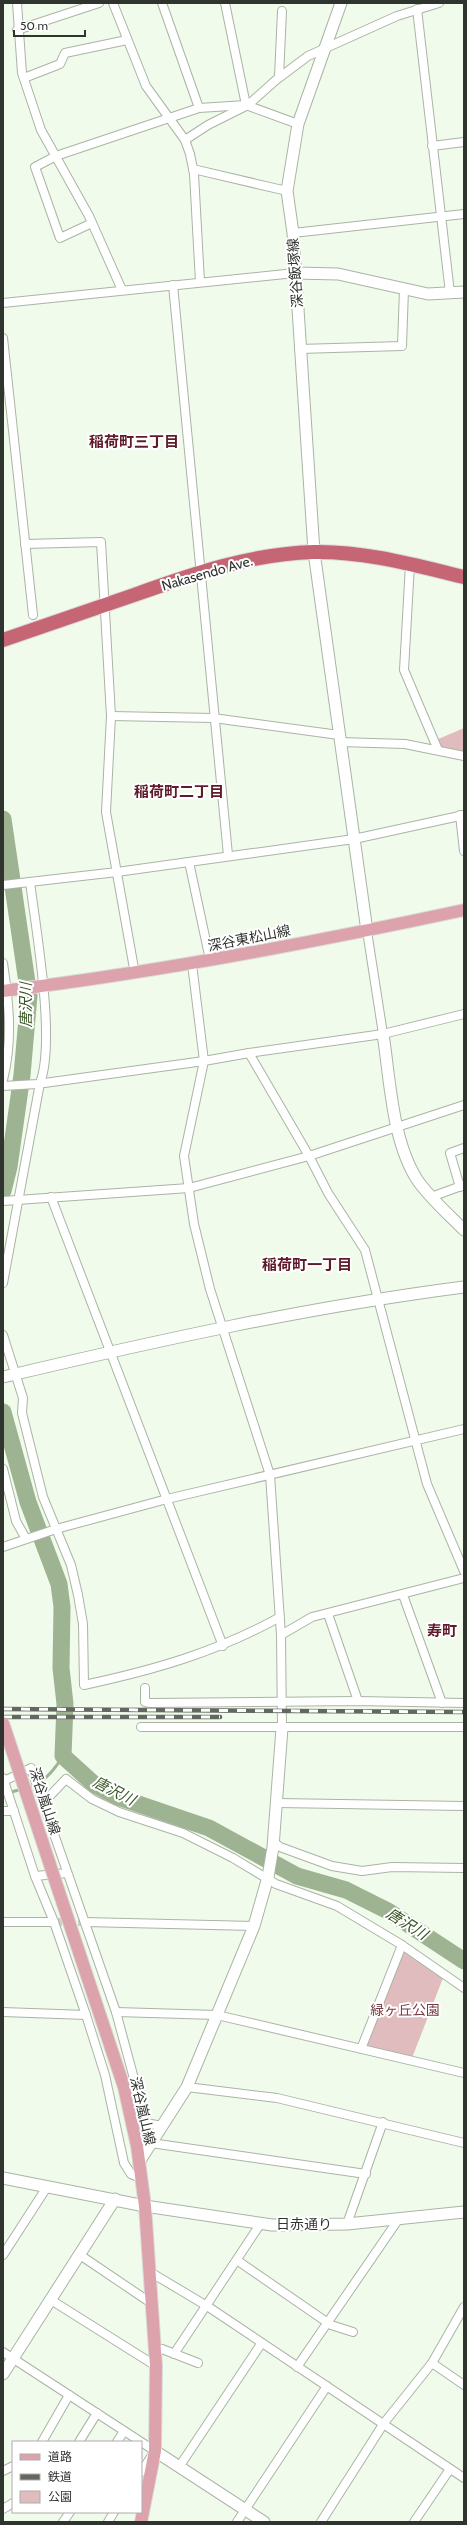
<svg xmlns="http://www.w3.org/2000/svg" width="467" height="2525" viewBox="0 0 467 2525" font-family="Cabin,'Noto Sans JP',sans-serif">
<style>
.green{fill:#e0bcbf}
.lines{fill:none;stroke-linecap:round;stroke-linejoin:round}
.stream{stroke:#9db392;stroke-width:3}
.river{stroke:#9db392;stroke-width:17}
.street-tunnel{stroke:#cad3c6;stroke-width:8;stroke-dasharray:8 4;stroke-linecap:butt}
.street-casing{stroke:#aab4a5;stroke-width:10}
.secondary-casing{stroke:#aab4a5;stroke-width:13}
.primary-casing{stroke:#dadad9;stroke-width:14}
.highway-casing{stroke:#dadad9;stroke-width:16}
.street{stroke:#fff;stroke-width:8}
.secondary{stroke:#fff;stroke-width:11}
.primary{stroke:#dda3ac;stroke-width:12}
.highway{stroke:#c66574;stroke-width:14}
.rail-casing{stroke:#62675f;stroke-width:4.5}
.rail{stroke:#fff;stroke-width:3;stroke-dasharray:9;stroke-linecap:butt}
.primary-bridge-casing{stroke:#dadad9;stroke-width:14;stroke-linecap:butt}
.primary-bridge{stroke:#dda3ac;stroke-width:12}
.labels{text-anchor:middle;stroke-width:4;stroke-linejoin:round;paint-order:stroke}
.street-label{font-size:14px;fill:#30342e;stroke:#fff}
.park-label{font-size:14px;fill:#763c44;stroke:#fff}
.neighbourhood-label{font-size:15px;font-weight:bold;fill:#601b2a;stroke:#fff}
.water-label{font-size:15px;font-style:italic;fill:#385525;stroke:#fff}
</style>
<rect width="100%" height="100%" fill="#f1fbec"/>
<g class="green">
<path d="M464,728V754L442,750L436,740Z"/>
<path d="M404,1951L443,1978L412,2058L366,2046Z"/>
</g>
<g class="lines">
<g class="stream">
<path d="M28,1788C43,1784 55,1769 63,1756"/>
<path d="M3,1794L23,1789"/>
</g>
<g class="river">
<path d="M3,819L29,996L22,1075L9,1167L3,1191"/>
<path d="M3,1412L28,1502L59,1584L62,1607L61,1668L65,1704L63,1756L95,1785L118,1797L209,1828L297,1876L346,1890L388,1911L464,1961"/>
</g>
<path class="street-tunnel" d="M54,1922H85"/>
<defs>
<g id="street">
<path d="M17,3L22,73L41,130L89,216L122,290"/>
<path d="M113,3L146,86L185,140L190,154L194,174L200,282"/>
<path d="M162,3L199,108"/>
<path d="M225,3L246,105"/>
<path d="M417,9L450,293"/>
<path d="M17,30L99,3"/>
<path d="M279,77L282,11"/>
<path d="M24,78L60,64L65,53L127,40"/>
<path d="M185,140L208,125L248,105L276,80L308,56L397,16L439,3"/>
<path d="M432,146L464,142"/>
<path d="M193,169L287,191"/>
<path d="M92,223L60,238L35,167L56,156L199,108L246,105L298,124"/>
<path d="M293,233L464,214"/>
<path d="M173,285L228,855"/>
<path d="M3,303L295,273"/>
<path d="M3,338L33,615"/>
<path d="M299,349L402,346L404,289"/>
<path d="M25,544L101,542L111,716L106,812L135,974"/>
<path d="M410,564L404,670L438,750"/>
<path d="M111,716L213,718L339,735"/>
<path d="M340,742L405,744L464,756"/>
<path d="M460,815L464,851"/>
<path d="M189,862L210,960"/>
<path d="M3,885L117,872L354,839L464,815"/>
<path d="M367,931L383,1034"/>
<path d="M3,963C9,1003 13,1040 3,1080"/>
<path d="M192,964L204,1061L184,1156L194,1224L210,1289L270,1475L281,1635L282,1728"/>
<path d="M249,1053L309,1156L328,1193L365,1250L427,1484L464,1571"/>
<path d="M3,1086L37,1084L204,1061L249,1053L383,1034L464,1014"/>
<path d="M460,1187L450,1153L464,1148"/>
<path d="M51,1197L223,1646"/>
<path d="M431,1197L464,1185"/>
<path d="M3,1201L189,1188L309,1156L464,1105"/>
<path d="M3,1283L40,1083C56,1041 36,930 30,882"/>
<path d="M3,1335L23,1398L22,1413L43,1497L71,1565L78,1595L83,1624L84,1685C154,1670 217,1652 280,1617"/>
<path d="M3,1469L16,1521L26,1539"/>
<path d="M3,1547L56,1529L167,1499L464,1429"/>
<path d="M403,1595L442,1703"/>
<path d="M328,1614L358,1701"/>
<path d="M281,1635L312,1617L464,1578"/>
<path d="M145,1688V1702L150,1703L358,1701L464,1703"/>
<path d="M141,1727H464"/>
<path d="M3,1778L35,1876L54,1922L86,2015L105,2075L124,2163L131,2174L141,2178"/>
<path d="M4,1781L31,1768L116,2012L146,2123L162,2126"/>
<path d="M43,1803L66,1779L92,1799L119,1812L183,1833L233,1858L276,1884L337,1906L402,1945L464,1988"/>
<path d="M278,1803L464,1806"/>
<path d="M3,1811H14"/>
<path d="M274,1842L280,1847L332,1866L362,1871L392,1867L464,1868"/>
<path d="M35,1876L67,1873"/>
<path d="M3,1922H54"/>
<path d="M85,1922L254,1926"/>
<path d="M3,2012L86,2015"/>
<path d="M116,2012L217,2015L464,2073"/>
<path d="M361,2049L402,1945"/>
<path d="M187,2087L277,2098L464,2143"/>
<path d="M151,2143L366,2174"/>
<path d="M347,2224L383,2122"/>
<path d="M3,2255L47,2187"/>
<path d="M80,2255L151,2303"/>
<path d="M238,2261L331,2325L353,2332"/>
<path d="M150,2272L207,2306L464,2478"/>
<path d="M51,2300L156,2366"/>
<path d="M3,2352L155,2451L141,2472"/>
<path d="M154,2353L162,2349L198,2363"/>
<path d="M174,2354L261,2223"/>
<path d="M432,2363L464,2385"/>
<path d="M297,2367L398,2220"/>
<path d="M42,2442L69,2395"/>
<path d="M79,2442L97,2413"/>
<path d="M117,2442L124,2431"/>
<path d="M179,2467L261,2344"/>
<path d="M3,2471L13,2466"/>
<path d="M3,2509L13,2503"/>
<path d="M63,2522L70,2512"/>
<path d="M108,2522L114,2512"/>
<path d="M237,2522L327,2386"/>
<path d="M321,2522L384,2423L432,2363L464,2307"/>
<path d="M414,2522L450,2469"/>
</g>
<g id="secondary">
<path d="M341,3L298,124L287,191L293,233L314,552L367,931"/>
<path d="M295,273L338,274L428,294L464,292"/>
<path d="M383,1034C390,1079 392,1142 418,1181C431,1199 448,1214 464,1230"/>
<path d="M3,1377C155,1341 308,1307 464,1287"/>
<path d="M139,2162L187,2087L254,1926L268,1877L273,1847L282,1728"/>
<path d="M3,2178L145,2206L272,2225L347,2224L464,2212"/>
<path d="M3,2374L115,2199"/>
<path d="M155,2451L264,2522"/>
</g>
<g id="primary">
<path d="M3,991C158,972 311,943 464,910"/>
<path d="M59,1892L124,2087L137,2146L145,2206L156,2366L155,2451L141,2522"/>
</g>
<path id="highway" d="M3,640C47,625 91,610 134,595C193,574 250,554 313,552C365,551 414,565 464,577"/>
</defs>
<use href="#street" class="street-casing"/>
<use href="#secondary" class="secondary-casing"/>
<use href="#primary" class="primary-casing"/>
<use href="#highway" class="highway-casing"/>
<use href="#street" class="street"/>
<use href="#secondary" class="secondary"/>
<use href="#primary" class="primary"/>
<use href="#highway" class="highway"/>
<defs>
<g id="rail">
<path d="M3,1709L464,1712"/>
<path d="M3,1717H220"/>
</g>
</defs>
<use href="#rail" class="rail-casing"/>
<use href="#rail" class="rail"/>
<defs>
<path id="primary-bridge" d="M3,1723L59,1892"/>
</defs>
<use href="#primary-bridge" class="primary-bridge-casing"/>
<use href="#primary-bridge" class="primary-bridge"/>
</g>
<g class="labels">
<g class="street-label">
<text transform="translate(295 273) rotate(-94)" y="5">深谷飯塚線</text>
<text transform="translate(207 573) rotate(-16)" y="5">Nakasendo Ave.</text>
<text transform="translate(249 938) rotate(-11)" y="5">深谷東松山線</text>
<text transform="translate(45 1801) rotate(72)" y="5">深谷嵐山線</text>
<text transform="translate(143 2111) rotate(77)" y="5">深谷嵐山線</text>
<text x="304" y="2229">日赤通り</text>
</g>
<g class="park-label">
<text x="405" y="2015">緑ヶ丘公園</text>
</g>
<g class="neighbourhood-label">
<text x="134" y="447">稲荷町三丁目</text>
<text x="179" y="797">稲荷町二丁目</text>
<text x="307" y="1270">稲荷町一丁目</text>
<text x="442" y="1636">寿町</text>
</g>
<g class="water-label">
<text transform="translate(26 1005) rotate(-90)" y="5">唐沢川</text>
<text transform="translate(114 1791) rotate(27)" y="5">唐沢川</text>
<text transform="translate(407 1924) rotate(32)" y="5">唐沢川</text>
</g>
</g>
<rect width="467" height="2525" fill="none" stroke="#30342e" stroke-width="8"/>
<rect x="12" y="2441" width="130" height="72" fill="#ffffff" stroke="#acaeab"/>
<rect x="20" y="2454" width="20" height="6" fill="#dda3ac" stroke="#acaeab"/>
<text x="48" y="2461" font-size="12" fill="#30342e">道路</text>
<rect x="20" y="2474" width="20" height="6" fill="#62675f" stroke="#acaeab"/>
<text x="48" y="2481" font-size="12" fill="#30342e">鉄道</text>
<rect x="20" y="2491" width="20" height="12" fill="#e0bcbf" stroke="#acaeab"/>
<text x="48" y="2501" font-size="12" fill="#30342e">公園</text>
<path d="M14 30v6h71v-6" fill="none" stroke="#30342e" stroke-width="2"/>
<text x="20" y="30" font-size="12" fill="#30342e" stroke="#ffffff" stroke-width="3" paint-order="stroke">50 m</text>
</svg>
